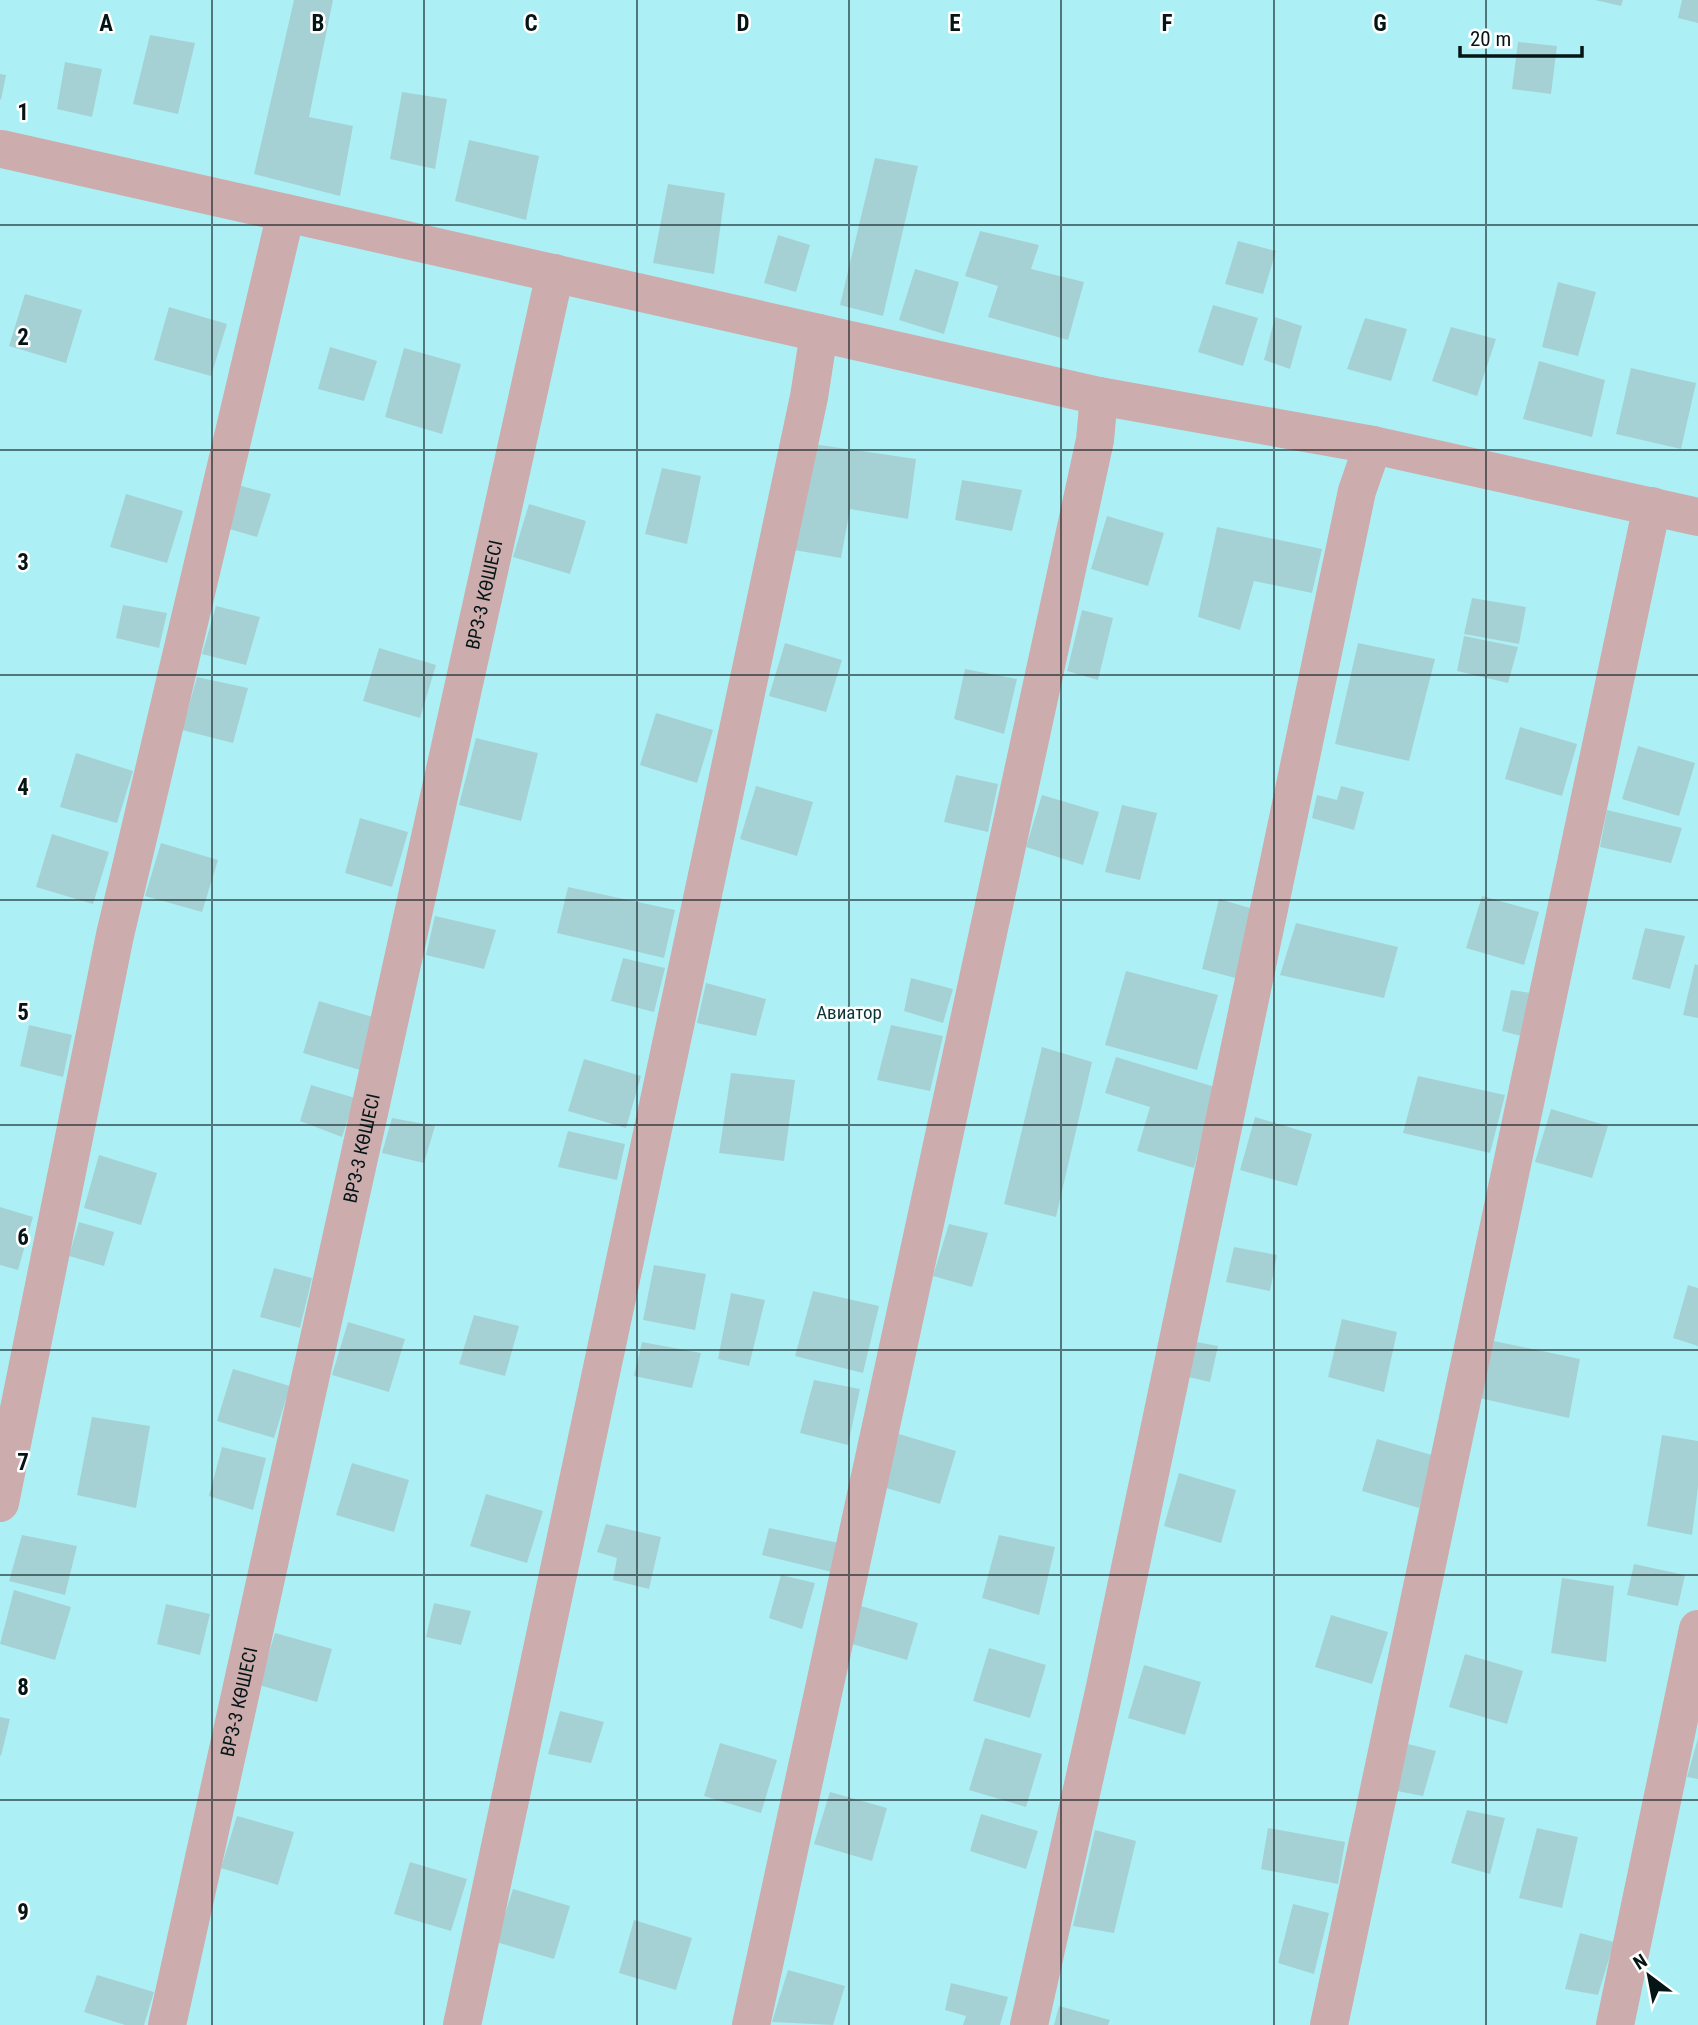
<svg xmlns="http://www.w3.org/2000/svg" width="1698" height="2025" viewBox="0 0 1698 2025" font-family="'Roboto Condensed',sans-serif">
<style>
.green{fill:#acf0f5}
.building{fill:#a6d1d4}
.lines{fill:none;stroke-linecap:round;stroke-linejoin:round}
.minor{stroke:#ccacad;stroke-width:38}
.grid{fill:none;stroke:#051415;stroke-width:2;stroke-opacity:0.55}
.labels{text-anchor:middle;stroke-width:5;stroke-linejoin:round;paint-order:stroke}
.street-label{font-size:19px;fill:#051415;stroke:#fff}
.park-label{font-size:19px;fill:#0a3639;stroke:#fff}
.grid-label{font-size:23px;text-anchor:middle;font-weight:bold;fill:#051415;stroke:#fff;stroke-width:5;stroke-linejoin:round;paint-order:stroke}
</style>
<rect width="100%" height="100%" fill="#f4fdfd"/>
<rect class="green" x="0" y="0" width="1698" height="2025"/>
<g class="building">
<path d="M294,0H333L309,117L353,126L340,196L254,174Z"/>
<path d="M1595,0H1623L1621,6Z"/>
<path d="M1682,0H1698V23L1678,18Z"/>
<path d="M150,35L195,43L178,114L133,104Z"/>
<path d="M1518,42L1557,46L1551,94L1512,89Z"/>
<path d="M65,62L102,69L92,117L57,109Z"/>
<path d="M0,74L6,75L1,100L0,99Z"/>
<path d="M402,92L447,99L435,169L390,159Z"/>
<path d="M469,140L539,156L526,220L455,201Z"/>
<path d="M875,158L918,166L883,316L840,305Z"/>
<path d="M668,184L725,193L714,274L653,263Z"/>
<path d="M980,231L1039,245L1031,269L1084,282L1068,340L988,317L998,286L965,276Z"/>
<path d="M778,235L810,245L796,292L764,283Z"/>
<path d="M1238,241L1276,251L1263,294L1225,284Z"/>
<path d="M915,269L959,282L944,334L899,320Z"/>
<path d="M1558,282L1596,292L1578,356L1542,347Z"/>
<path d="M25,294L82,310L66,363L9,346Z"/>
<path d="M1213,305L1258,318L1243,366L1198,352Z"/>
<path d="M169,307L227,324L211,376L154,360Z"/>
<path d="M1275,317L1302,326L1290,369L1264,360Z"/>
<path d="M1365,318L1407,329L1391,381L1347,369Z"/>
<path d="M1451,327L1496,339L1477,396L1432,381Z"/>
<path d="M330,347L377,361L364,401L318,389Z"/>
<path d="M404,348L461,364L442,434L385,417Z"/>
<path d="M1539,361L1605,380L1592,437L1523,419Z"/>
<path d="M1631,368L1696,383L1681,449L1616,434Z"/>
<path d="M813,444L916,459L908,519L850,509L841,558L794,550Z"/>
<path d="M662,468L701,476L687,544L645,534Z"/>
<path d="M962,480L1022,490L1012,531L955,520Z"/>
<path d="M238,485L271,494L257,537L226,528Z"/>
<path d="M126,494L183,511L167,563L110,547Z"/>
<path d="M529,504L586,521L570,574L513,557Z"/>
<path d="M1107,516L1164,533L1148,586L1091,569Z"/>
<path d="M1217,527L1322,549L1312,593L1254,581L1240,630L1198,617Z"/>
<path d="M1472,598L1526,607L1519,644L1464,634Z"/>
<path d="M123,605L167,613L159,648L116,638Z"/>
<path d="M216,606L260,617L246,665L202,654Z"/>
<path d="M1082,610L1113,618L1098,680L1067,671Z"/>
<path d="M1464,636L1518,647L1508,683L1457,671Z"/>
<path d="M785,643L842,660L826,712L769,696Z"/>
<path d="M1358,643L1435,659L1409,761L1335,744Z"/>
<path d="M379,648L436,665L420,718L363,701Z"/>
<path d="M965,669L1017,679L1004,734L954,719Z"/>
<path d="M197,677L248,688L233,743L182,730Z"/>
<path d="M656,713L713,730L697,783L640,765Z"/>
<path d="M1520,727L1577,744L1562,796L1505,779Z"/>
<path d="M476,738L538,753L521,821L459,805Z"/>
<path d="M1638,746L1695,763L1679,816L1622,799Z"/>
<path d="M76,753L133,771L117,823L60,807Z"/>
<path d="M956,775L998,784L988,832L944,822Z"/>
<path d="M756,786L813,802L797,856L740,839Z"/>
<path d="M1341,786L1364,792L1354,830L1312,818L1317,795L1337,800Z"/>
<path d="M1042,795L1099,812L1083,865L1026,847Z"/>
<path d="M1122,805L1157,813L1140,880L1105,872Z"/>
<path d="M1607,810L1682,828L1671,863L1600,847Z"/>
<path d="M360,818L408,832L392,887L345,873Z"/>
<path d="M52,834L109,852L93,904L36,887Z"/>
<path d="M161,843L218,860L202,912L145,896Z"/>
<path d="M568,887L675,910L664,958L557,933Z"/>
<path d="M1482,896L1539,912L1524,965L1466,948Z"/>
<path d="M1219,899L1257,910L1239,979L1202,969Z"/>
<path d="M435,916L496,930L484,969L426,955Z"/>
<path d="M1296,923L1398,947L1384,998L1280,975Z"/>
<path d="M1645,928L1685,936L1670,989L1632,979Z"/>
<path d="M623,958L665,968L654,1012L611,1001Z"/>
<path d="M1695,964L1698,965V1018L1683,1015Z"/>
<path d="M1126,971L1218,995L1197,1070L1105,1045Z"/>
<path d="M911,978L953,989L943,1023L904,1011Z"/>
<path d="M706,983L766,999L756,1036L697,1023Z"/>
<path d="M1511,990L1531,993L1521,1036L1502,1031Z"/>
<path d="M319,1001L376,1018L360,1070L303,1053Z"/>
<path d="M29,1025L72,1035L63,1077L20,1066Z"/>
<path d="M891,1025L943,1036L930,1091L877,1080Z"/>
<path d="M1042,1047L1092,1062L1056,1217L1004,1204Z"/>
<path d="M1116,1057L1215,1087L1194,1168L1137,1151L1150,1107L1105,1093Z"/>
<path d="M584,1059L641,1076L626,1128L568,1111Z"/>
<path d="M731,1073L795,1080L784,1161L719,1153Z"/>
<path d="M1418,1076L1505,1095L1490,1153L1403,1133Z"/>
<path d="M311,1085L355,1098L342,1137L300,1121Z"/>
<path d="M1551,1109L1608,1126L1592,1178L1535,1162Z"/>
<path d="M1255,1117L1312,1134L1297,1186L1240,1170Z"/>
<path d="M392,1118L435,1126L424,1163L382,1153Z"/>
<path d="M568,1131L625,1144L617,1180L558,1167Z"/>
<path d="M99,1155L157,1173L141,1225L84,1208Z"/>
<path d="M0,1207L33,1217L18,1270L0,1265Z"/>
<path d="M79,1222L114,1232L104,1266L69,1256Z"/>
<path d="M949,1224L988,1233L972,1287L933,1276Z"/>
<path d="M1234,1247L1277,1255L1270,1291L1226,1282Z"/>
<path d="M654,1265L706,1274L695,1330L643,1320Z"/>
<path d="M274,1268L312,1278L300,1328L260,1317Z"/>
<path d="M1688,1285L1698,1288V1346L1673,1338Z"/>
<path d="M813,1291L879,1306L863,1373L795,1356Z"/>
<path d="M731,1293L765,1300L749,1366L718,1359Z"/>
<path d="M474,1315L519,1326L505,1376L459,1364Z"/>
<path d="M1342,1319L1397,1332L1384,1392L1328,1377Z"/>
<path d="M348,1322L405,1339L389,1392L332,1375Z"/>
<path d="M1489,1340L1580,1359L1569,1418L1475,1397Z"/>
<path d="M1191,1341L1218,1346L1210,1382L1184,1376Z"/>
<path d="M642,1342L701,1353L692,1388L634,1376Z"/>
<path d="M233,1369L290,1386L274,1438L217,1421Z"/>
<path d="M814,1380L860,1389L848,1445L800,1433Z"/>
<path d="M92,1417L150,1426L136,1508L77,1495Z"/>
<path d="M899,1434L956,1451L940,1504L883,1487Z"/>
<path d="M1662,1435L1698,1441V1487L1692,1535L1647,1526Z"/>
<path d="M1377,1439L1435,1456L1419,1508L1362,1491Z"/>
<path d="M222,1447L266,1458L253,1510L209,1496Z"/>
<path d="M352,1463L409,1480L394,1532L336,1515Z"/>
<path d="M1179,1473L1236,1490L1221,1543L1164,1526Z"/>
<path d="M486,1494L543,1511L527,1563L470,1546Z"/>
<path d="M606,1524L661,1537L649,1589L613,1580L617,1558L597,1552Z"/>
<path d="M769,1528L839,1543L832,1572L762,1555Z"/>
<path d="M22,1535L77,1546L65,1595L9,1581Z"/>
<path d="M999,1535L1055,1547L1039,1615L982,1598Z"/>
<path d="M1634,1564L1685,1575L1678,1606L1627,1595Z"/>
<path d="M781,1575L815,1583L802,1629L769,1618Z"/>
<path d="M1562,1578L1614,1586L1606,1662L1551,1653Z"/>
<path d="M14,1590L71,1607L55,1660L0,1644Z"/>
<path d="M434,1603L471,1611L461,1645L426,1637Z"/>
<path d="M166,1604L210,1614L200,1655L157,1644Z"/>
<path d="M861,1606L918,1623L907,1660L852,1644Z"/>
<path d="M1331,1615L1388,1632L1372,1684L1315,1667Z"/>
<path d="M275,1633L332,1649L317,1702L259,1685Z"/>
<path d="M989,1648L1046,1665L1030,1718L973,1701Z"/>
<path d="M1465,1654L1523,1671L1507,1724L1449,1707Z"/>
<path d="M1144,1665L1201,1682L1185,1735L1128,1718Z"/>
<path d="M560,1711L604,1722L591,1763L548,1754Z"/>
<path d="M0,1717L10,1719L1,1756L0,1755Z"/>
<path d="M985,1738L1042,1754L1026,1807L969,1790Z"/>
<path d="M1698,1738V1779L1687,1777Z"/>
<path d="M720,1743L777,1760L761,1813L704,1796Z"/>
<path d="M1408,1744L1436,1751L1423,1796L1397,1791Z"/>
<path d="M830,1792L887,1808L872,1861L814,1844Z"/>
<path d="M1467,1810L1505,1818L1490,1874L1451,1863Z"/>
<path d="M981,1814L1038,1831L1026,1869L970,1851Z"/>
<path d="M237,1816L294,1832L278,1885L221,1868Z"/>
<path d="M1268,1828L1345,1842L1338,1884L1261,1869Z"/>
<path d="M1537,1828L1578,1837L1562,1908L1519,1898Z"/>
<path d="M1095,1830L1136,1841L1114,1933L1073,1926Z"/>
<path d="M410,1862L467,1879L451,1931L394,1914Z"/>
<path d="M513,1889L570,1906L554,1959L496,1942Z"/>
<path d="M1293,1904L1329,1913L1314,1974L1278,1963Z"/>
<path d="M634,1920L692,1938L676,1990L619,1973Z"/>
<path d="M1580,1933L1614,1942L1598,1995L1565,1989Z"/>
<path d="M788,1970L845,1986L833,2025L772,2022Z"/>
<path d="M97,1975L154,1992L144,2025H125L84,2012Z"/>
<path d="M951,1983L1008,1997L1000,2025H963L966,2016L945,2010Z"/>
<path d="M1059,2006L1110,2020L1108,2025H1054Z"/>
</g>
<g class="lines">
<g class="minor">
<path d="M2,149L1099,396L1373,445L1698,517"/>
<path d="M0,1503L115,935L286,213"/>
<path id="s1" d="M167,2025L555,273"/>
<path d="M462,2025L809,397L819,333"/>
<path d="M751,2025L1095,440L1099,396"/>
<path d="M1029,2025L1105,1687L1357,491L1373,445"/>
<path d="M1329,2025L1652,506"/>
<path d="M1615,2025L1698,1629"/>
</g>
</g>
<path class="grid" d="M212,0V2025M424,0V2025M637,0V2025M849,0V2025M1061,0V2025M1274,0V2025M1486,0V2025M0,225H1698M0,450H1698M0,675H1698M0,900H1698M0,1125H1698M0,1350H1698M0,1575H1698M0,1800H1698"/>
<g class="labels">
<g class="street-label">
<text dy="7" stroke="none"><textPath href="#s1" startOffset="1465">ВРЗ-3 КӨШЕСІ</textPath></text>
<text dy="7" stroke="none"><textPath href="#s1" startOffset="898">ВРЗ-3 КӨШЕСІ</textPath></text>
<text dy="7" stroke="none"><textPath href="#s1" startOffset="331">ВРЗ-3 КӨШЕСІ</textPath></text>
</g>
<g class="park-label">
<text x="849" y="1019">Авиатор</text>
</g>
</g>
<g class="grid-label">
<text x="106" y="31">A</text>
<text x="318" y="31">B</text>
<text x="531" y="31">C</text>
<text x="743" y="31">D</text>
<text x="955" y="31">E</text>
<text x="1167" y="31">F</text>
<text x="1380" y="31">G</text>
<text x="23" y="120">1</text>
<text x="23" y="345">2</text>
<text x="23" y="570">3</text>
<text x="23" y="795">4</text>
<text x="23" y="1020">5</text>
<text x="23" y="1245">6</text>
<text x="23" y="1470">7</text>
<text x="23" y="1695">8</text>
<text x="23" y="1920">9</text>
</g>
<g transform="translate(1649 1976) rotate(328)" stroke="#ffffff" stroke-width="5" paint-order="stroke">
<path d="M0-5L12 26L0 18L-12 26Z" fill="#051415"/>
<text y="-10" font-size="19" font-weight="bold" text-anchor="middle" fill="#051415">N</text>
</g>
<path d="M1460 46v10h122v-10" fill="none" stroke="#051415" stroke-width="3.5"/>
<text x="1470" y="46" font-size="21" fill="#051415" stroke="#ffffff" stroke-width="5" paint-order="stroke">20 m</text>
</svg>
